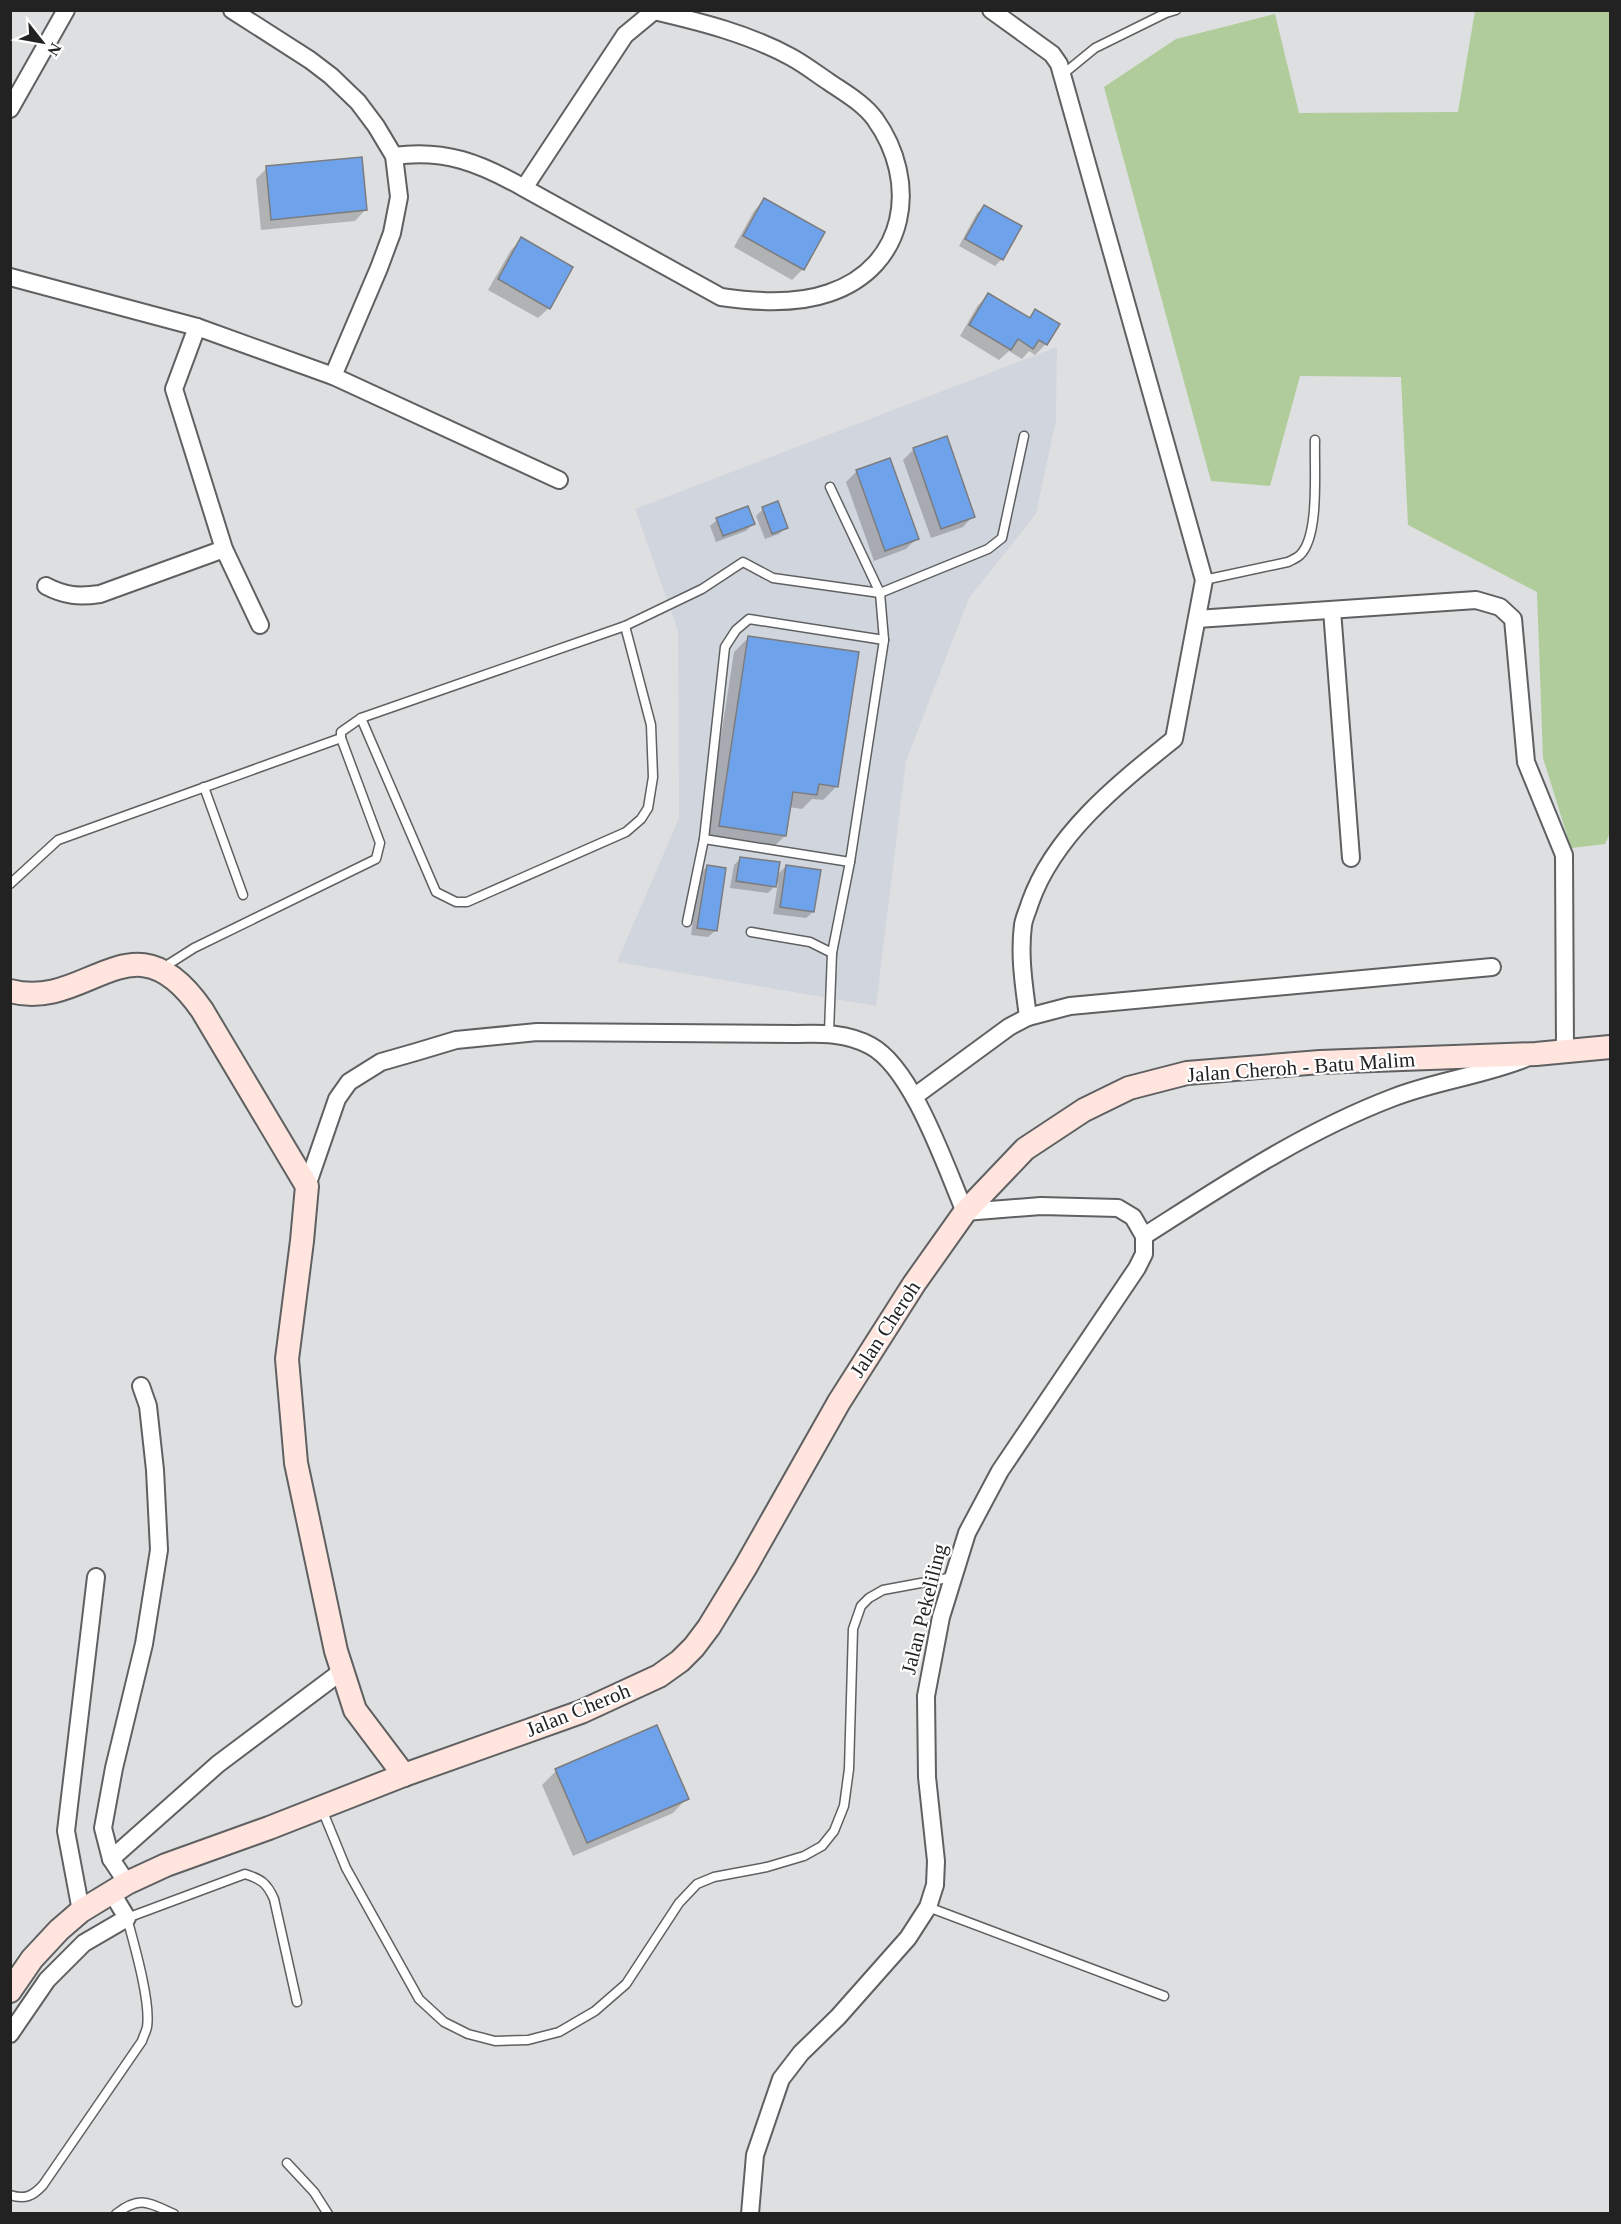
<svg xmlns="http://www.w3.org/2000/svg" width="1621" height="2224" viewBox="0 0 1621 2224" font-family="Georgia,serif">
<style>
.built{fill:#d1d6de}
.green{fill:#afcc9a}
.shadow{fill:#0003}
.building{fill:#6ea3ec;stroke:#7c7c7e;stroke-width:1.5}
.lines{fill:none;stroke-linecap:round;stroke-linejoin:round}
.lane-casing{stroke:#5f6061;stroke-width:11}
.street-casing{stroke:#5f6061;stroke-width:20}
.secondary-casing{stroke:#5f6061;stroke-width:26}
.lane{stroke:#fff;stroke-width:8}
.street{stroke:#fff;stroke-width:16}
.secondary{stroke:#ffe5de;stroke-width:22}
.labels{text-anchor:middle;stroke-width:4.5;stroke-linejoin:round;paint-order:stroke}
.street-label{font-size:21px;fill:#222223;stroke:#fff}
</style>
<rect width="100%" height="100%" fill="#dedfe0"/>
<path class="built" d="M1057,347L1056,420L1036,514L969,598L906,761L876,1006L617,962L679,818L678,631L635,509Z"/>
<path class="green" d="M1475,11H1610V833L1605,844L1571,848L1543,758L1537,592L1408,525L1401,377L1300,376L1270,486L1211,481L1104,87L1176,39L1275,14L1299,113L1458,112Z"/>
<g class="shadow">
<path d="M267,168L365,210L355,221L261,230L256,179Z"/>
<path d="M764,200L823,233L803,269L792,280L734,247L754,211Z"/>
<path d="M984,207L1002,259L995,266L959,246L977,213Z"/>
<path d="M522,239L549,308L538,318L488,290L511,250Z"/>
<path d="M989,295L1028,318L1036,310L1046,344L1035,355L1029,351L1022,359L1009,351L999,360L960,336L978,305Z"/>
<path d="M914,449L973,516L963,527L931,538L903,460Z"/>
<path d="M857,471L917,538L906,549L874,561L846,482Z"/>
<path d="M763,509L786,527L779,534L765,539L756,516Z"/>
<path d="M717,520L753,524L746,531L716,542L710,526Z"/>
<path d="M748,638L837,786L823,800L812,799L802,809L789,807L785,836L770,850L705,840L734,652Z"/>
<path d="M741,858L776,876L786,866L813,912L806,918L773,914L778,883L768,893L730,888L734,865Z"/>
<path d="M707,867L715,931L708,937L691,935L700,873Z"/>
<path d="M556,1771L687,1798L673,1813L573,1856L542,1785Z"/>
</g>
<g class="building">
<path d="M362,157L367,210L271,220L266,166Z"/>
<path d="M764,198L825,232L804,270L743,236Z"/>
<path d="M984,205L1022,226L1003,260L965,239Z"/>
<path d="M521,237L573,267L550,309L498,279Z"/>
<path d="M988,293L1030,318L1035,309L1060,324L1047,345L1039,340L1033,349L1018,339L1011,350L969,325Z"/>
<path d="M947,436L975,517L941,529L913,448Z"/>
<path d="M890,458L919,539L885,551L856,470Z"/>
<path d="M778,501L788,528L772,534L762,507Z"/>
<path d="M748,506L755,524L723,536L716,518Z"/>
<path d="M748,636L859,652L838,787L819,784L817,795L793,792L786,836L719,826Z"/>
<path d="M740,857L780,862L776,887L736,881Z"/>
<path d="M707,865L726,868L717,931L697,928Z"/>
<path d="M786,865L821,870L814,912L780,907Z"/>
<path d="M657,1725L689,1799L587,1843L555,1769Z"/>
</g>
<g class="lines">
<defs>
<g id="lane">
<path d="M1062,75L1095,48L1166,13L1176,10"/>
<path d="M830,487L880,593"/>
<path d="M1204,580L1288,562C1292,560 1297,558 1300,555C1320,536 1314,468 1315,440"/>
<path d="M361,718L436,892L456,902H467L626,832L641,819L648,808L653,777L651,725L625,626"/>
<path d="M204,787L243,895"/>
<path d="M850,862L704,839L725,647L736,630L749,619L884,640"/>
<path d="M10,884L58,840L341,738"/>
<path d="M687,922L704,839"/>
<path d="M751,932L810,942L832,953"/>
<path d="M161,969L194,948L376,859L380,843L341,738V732L361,718L625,626L702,589L743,562L773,578L880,593"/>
<path d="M829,1032L832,953L850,862L884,640L880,593L988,549L1002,538L1024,436"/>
<path d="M321,1807L346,1868L419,1999L444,2022L468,2034L495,2041L528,2040L559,2032L595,2011L626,1984L679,1903L697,1884L714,1877L767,1867L804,1856L822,1846L834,1831L844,1806L849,1769L853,1629L861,1606L869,1598L883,1590L953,1577"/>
<path d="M928,1907L1164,1996"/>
<path d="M287,2163L314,2192L328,2214"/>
<path d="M10,2195C25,2200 33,2196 43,2185L142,2041C143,2037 146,2032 147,2027C151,2002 134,1944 127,1918L245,1874C261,1879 267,1883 274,1899L297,2002"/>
<path d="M116,2214C140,2195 149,2203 174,2214"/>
</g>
<g id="street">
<path d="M232,10L310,60L331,76L358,102L376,126L394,156L399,197L392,233L379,268L333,376"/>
<path d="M991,10L1052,54L1059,64L1204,580L1174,739C1119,783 1054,834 1030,903C1028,910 1024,918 1023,925C1019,956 1024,986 1028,1017"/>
<path d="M10,109L66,10"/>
<path d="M394,156C445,149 480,163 524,188L721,297C755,302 795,305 829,293C907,267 920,182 875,119C863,103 845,93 829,82C817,74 804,64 791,57C749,34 701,22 654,11L625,35L524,188"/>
<path d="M10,277L197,327L333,376L559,480"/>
<path d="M197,327L174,389L224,549L260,625"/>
<path d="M46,586C65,596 79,597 100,594L224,549"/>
<path d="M1332,610L1351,858"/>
<path d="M1197,619L1476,600L1500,607L1513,619L1526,762L1564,855L1565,1051"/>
<path d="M915,1096L1009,1027L1028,1017L1070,1006L1492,967"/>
<path d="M307,1186L337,1099L349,1082L381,1062L416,1052L456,1040L537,1032L795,1034C821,1033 848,1033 871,1046C913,1069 946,1168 965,1212L1041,1206L1118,1208L1133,1217L1144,1236V1254L1137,1268L1000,1471L967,1533L941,1617L926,1696L927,1777L936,1861L935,1885L928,1907L908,1938L838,2017L801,2053L781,2079L755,2155L750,2214"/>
<path d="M1144,1236C1224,1185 1303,1132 1392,1098C1435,1081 1481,1076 1524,1059"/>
<path d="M111,1859L218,1764L342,1671"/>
<path d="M127,1883L111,1859L103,1828L114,1768L144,1644L159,1550L155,1470L148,1406L141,1386"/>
<path d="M81,1911L66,1831L96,1577"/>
<path d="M10,2034L47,1980L84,1943L127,1918L112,1893"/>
</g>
<g id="secondary">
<path d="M10,991C89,1012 132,909 202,1010L307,1186L302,1241L287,1359L296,1463L336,1651L355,1710L404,1775"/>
<path d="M10,1991L32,1959L59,1930L81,1911L127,1883L166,1865L269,1828L404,1775L581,1712L659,1676L680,1661L694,1647L709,1627L745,1568L839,1402L914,1284L965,1212L1025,1149L1084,1110L1129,1088L1187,1073L1320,1062L1536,1054L1610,1047"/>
</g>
</defs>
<use href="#lane" class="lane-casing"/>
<use href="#street" class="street-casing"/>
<use href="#secondary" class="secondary-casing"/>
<use href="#lane" class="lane"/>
<use href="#street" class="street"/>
<use href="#secondary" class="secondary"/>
</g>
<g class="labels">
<g class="street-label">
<text transform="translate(1301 1067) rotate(-4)" y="7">Jalan Cheroh - Batu Malim</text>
<text transform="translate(885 1329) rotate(-57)" y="7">Jalan Cheroh</text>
<text transform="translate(924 1609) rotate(-76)" y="7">Jalan Pekeliling</text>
<text transform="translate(578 1710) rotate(-22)" y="7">Jalan Cheroh</text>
</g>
</g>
<rect width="1621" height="2224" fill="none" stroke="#222223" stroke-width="24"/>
<g transform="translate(42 42) rotate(121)" stroke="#ffffff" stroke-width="4.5" paint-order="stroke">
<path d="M0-4.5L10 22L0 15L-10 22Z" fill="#222223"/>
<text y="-9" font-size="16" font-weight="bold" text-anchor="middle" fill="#222223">N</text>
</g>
</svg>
